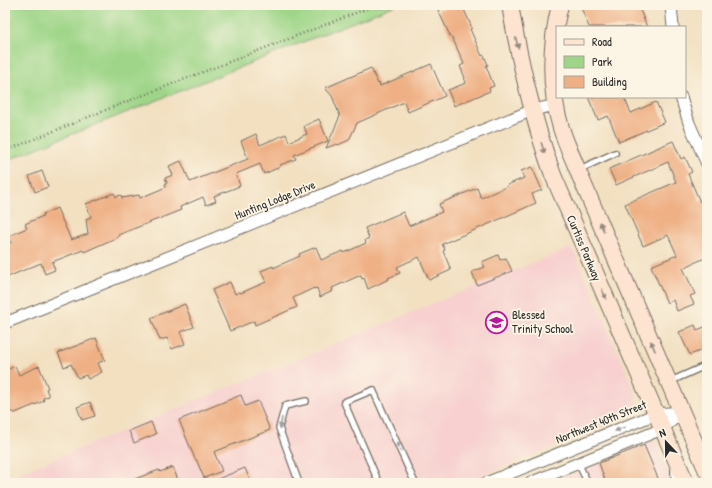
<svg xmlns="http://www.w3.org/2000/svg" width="712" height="488" viewBox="0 0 712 488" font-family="'Patrick Hand',sans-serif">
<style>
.built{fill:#f7d0cf}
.green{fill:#9ed588;stroke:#64805a}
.building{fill:#efb085}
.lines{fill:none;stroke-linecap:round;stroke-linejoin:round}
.service-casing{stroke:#716a60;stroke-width:8}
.minor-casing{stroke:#716a60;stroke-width:13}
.secondary-casing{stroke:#716a60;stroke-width:18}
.path{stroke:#716a60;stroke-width:2.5;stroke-dasharray:1 3;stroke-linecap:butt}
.service{stroke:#fff;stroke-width:5.5}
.minor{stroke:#fff;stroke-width:11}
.secondary{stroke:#fde4d1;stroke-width:16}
.oneway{fill:#94887e}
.oneway2{fill:#a0a0a0}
.labels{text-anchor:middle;stroke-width:3.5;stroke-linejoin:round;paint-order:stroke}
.street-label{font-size:12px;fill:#2b2b2b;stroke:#fcf5e5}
.poi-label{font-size:12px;fill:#2b2b2b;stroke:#fcf5e5;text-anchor:start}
</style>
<rect width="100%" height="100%" fill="#fcf5e5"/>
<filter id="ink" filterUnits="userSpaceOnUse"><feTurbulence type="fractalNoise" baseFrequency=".025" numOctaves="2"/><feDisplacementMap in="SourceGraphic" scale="8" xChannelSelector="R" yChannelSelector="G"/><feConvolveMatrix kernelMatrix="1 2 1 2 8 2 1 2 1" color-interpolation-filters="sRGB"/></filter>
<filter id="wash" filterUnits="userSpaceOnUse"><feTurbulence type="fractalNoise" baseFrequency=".012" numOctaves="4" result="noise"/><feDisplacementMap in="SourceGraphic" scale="16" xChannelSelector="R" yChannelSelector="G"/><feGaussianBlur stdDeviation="0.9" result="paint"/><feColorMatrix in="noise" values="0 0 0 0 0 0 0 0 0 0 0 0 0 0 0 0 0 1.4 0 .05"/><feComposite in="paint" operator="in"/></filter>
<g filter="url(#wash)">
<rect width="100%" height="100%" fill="#f2e0c1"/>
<g class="built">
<path d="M572,247L637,397L635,407L629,414L623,419L463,483H5V479Z"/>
<path d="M654,439L673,483H551Z"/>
</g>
<path class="green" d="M5,5H396L5,161Z"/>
<g id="blocks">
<g class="building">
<path d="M450,5H462L472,28L470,29L482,56L484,55L488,65L486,66L494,86L489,88L490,91L454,106L448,90L466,83L464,78H465L460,66L464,64L452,37L451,38L438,10Z"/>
<path d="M580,5H638L647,27H589Z"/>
<path d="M431,64L445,96L408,112L404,102L373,116L357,123L349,140L338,145L337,144L326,148L340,116L332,96L325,88L371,68L378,84L379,83L380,86Z"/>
<path d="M588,97H624L631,113L656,102L665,122L619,142L608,116L598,120Z"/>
<path d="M319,119L328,141L294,155L296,159L280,165V167L264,174L260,164L236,174L240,186L214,196L216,201L206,205L203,197L180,207L181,210L118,235V237L84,252L83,250L52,262L55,270L45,274L41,263L5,278V245L12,242L9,236L27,228L25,224L43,216V214L57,208L71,240L88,234L86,219L91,217L86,204L114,193L116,197L121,195L122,198L139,195L140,198L166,187L165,184L167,183L165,178L173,175L169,166L181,161L190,182L248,159L241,141L256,134L260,145L286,134L289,142L307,134L304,126Z"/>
<path d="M673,141L681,159L685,157L692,172L688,174L700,202L707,199V257L683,268L695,294L690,296L694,304L677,311L673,300L667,303L651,266L677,255L668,235L643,246L625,204L676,182L668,162L616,185L609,169Z"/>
<path d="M532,167L542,190L532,194L536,203L491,223L442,244L445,250L443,251L451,270L429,280L419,257L397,267L400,273L388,278L389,279L368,289L364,278L362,279L361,275L332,288L333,291L320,297L317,288L314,289V288L293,298L297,307L255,325L254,321L230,331L212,290L230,282L235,294L240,292L241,293L266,282L261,271L273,266V268L300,256L299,254L316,247L321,260L343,251L344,253L366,243L365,240L369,238L365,228L403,212L409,226L442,212L439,204L477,188L481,198L508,186L507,185L524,178L521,171Z"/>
<path d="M42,171L48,187L35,192L29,176Z"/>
<path d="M498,255L500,260L506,258L512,271L477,285L472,272L485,267L482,262Z"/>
<path d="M185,304L194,327L180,332L185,344L172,349L167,338L160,340L151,318Z"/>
<path d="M695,325L697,330L707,326V348L690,355L679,332Z"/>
<path d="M96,338L105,360L98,363L102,372L88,379L86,375L78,378L71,364L64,367L58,353Z"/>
<path d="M15,366L19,375L39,366L48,388L46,389L49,396L43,398L44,401L15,413L7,410L5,405V371Z"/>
<path d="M241,395L245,406L258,401L270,430L214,452L222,471L204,478L196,459H195L179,420Z"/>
<path d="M90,402L95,416L82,420L77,407Z"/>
<path d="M151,422L156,434L134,443L129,431Z"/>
<path d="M644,445L660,483H606L599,463Z"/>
<path d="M173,467L179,483H127V482L159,470L160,472Z"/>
<path d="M245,468L251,483H208Z"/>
</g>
</g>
</g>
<g filter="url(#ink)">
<use href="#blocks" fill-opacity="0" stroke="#716a60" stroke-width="1"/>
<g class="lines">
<defs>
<g id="service">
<path d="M578,170L615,153"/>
<path d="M671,381L707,365"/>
<path d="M578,463L588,483"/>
<path d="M299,483L279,428L285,406L306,401"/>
<path d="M379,483L344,402L373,390L415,483"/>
<path d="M674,483V467"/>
</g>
<g id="minor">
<path d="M671,5L673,27"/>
<path d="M681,97L689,123L707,164"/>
<path d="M5,323L533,110L556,105"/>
<path d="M486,483L656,414L682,412"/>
<path d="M530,483L662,429L682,412"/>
</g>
<g id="secondary">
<path d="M510,5C520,63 533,120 553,175L686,483"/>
<path d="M560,5C550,44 549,88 561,128C566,144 574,160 580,176L707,471"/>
</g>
</defs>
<use href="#service" class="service-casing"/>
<use href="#minor" class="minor-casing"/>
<use href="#secondary" class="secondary-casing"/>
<path class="path" d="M5,151L118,105L376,5"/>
<use href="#service" class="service"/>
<use href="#minor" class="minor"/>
<use href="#secondary" class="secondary"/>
</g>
<defs><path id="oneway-solid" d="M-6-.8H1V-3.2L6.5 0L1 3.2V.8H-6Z"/></defs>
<g class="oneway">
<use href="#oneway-solid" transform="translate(517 43) rotate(77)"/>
<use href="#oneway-solid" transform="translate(543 148) rotate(71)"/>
<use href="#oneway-solid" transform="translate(602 227) rotate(-113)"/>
<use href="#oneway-solid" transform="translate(604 294) rotate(67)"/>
<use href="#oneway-solid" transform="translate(653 346) rotate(-113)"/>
</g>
<g class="oneway2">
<use href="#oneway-solid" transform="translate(281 423) rotate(100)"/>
<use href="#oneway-solid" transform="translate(620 429) rotate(158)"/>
<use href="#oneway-solid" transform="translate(399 447) rotate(-114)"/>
</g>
</g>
<defs>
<symbol id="school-ring" viewBox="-11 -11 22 22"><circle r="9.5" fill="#fcf5e5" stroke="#b5179e" stroke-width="1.5"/><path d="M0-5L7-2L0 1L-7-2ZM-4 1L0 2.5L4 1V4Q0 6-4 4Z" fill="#b5179e"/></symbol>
</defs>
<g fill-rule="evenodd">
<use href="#school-ring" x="484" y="310" width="25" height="25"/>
</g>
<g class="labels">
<g class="street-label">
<text transform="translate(275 200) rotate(-22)" y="4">Hunting Lodge Drive</text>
<text transform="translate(584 248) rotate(67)" y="4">Curtiss Parkway</text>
<text transform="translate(601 422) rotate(-22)" y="4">Northwest 40th Street</text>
</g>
<g class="poi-label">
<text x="512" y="319">Blessed<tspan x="512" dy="14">Trinity School</tspan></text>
</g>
</g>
<rect width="712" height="488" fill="none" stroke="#fcf5e5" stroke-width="20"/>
<rect x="556" y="26" width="130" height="72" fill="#fcf5e5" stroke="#a8a49b"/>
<rect x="564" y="39" width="20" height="6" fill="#fde4d1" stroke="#a8a49b"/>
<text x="592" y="46" font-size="12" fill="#2b2b2b">Road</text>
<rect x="564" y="56" width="20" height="12" fill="#9ed588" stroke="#a8a49b"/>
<text x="592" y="66" font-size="12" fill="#2b2b2b">Park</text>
<rect x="564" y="76" width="20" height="12" fill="#efb085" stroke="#a8a49b"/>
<text x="592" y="86" font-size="12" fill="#2b2b2b">Building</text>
<g transform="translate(666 442) rotate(338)" stroke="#fcf5e5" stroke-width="3" paint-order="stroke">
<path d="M0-3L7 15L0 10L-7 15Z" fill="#2b2b2b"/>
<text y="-6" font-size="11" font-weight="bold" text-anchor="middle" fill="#2b2b2b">N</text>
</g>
</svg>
